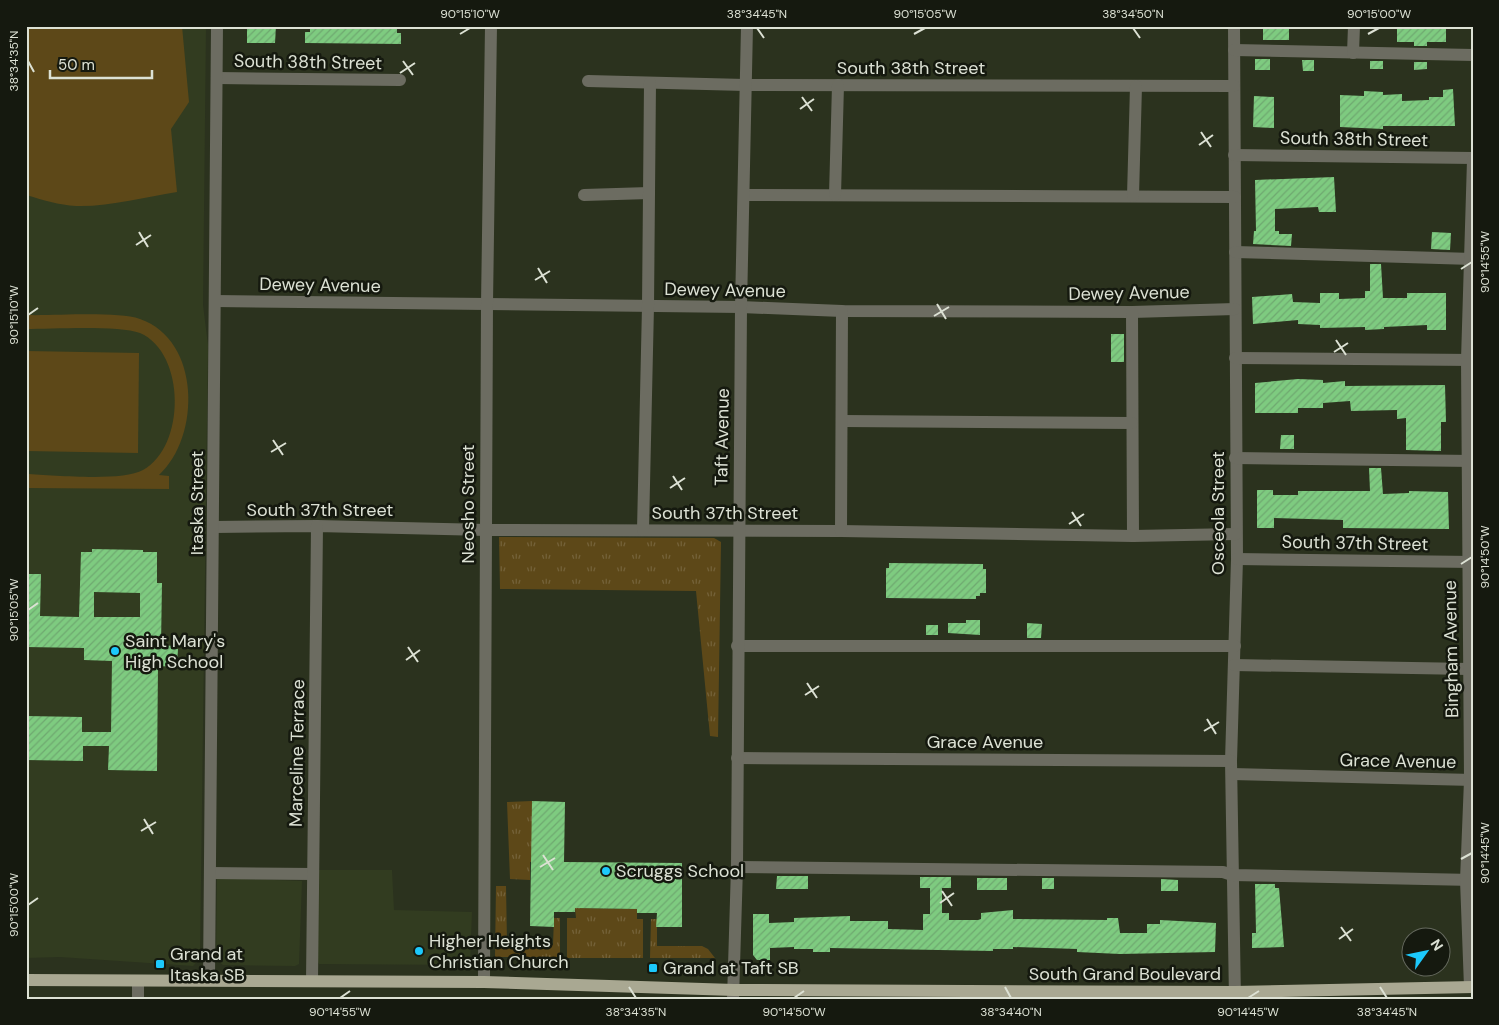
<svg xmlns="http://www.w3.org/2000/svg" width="1499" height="1025" viewBox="0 0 1499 1025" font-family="'DM Sans',sans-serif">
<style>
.built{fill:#323c20}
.grass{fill:url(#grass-tufts)}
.pitch{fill:#5d4818}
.building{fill:url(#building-hatch);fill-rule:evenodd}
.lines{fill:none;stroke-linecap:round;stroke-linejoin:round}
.minor{stroke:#6c6c61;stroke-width:12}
.major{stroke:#a9a892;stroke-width:12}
.ticks{fill:none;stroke:#dce1d4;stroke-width:2}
.poi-dot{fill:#1cc9fc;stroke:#15190f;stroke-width:2}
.labels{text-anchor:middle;stroke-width:5;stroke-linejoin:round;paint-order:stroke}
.street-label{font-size:18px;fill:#dce1d4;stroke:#15190f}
.poi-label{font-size:18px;fill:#dce1d4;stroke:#15190f;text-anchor:start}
.neatline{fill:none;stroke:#dce1d4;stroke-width:2}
.ticks-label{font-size:12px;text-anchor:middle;fill:#dce1d4}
</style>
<defs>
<pattern id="grass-tufts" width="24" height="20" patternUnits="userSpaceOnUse" patternTransform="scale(1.25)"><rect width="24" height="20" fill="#5d4818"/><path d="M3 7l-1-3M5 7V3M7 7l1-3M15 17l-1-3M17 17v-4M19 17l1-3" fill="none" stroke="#746239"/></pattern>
<pattern id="building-hatch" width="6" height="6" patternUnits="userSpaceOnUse" patternTransform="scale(1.25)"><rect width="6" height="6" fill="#7ecb80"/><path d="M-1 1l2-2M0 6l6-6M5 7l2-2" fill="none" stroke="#6fa970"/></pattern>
</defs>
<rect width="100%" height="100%" fill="#2b321e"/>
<g class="built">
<path d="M26,26H206L203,305L208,345L200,958L193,966L60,957L26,958Z"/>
<path d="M318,870H392L394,910L472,912L470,965L319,964L317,961Z"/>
<path d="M217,878L302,881L299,964L295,966L223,965L219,962L216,958Z"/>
</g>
<g class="grass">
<path d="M499,537L714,538L721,542L718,737L710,736L696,591L500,589Z"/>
<path d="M532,801L535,862H530V880L510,879L507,802Z"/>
<path d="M496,886H506L507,944L553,945L554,918H560V957H495Z"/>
<path d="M575,908L637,909V919H643V958H567V918H576Z"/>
<path d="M651,919H657V946H702L708,949L715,958H650Z"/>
</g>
<g class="pitch">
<path d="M26,26H182L189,102L171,129L177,192C145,197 109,207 76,206C59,205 43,200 26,195Z"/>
<path d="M26,315C55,316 116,311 140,319C201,340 201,437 159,475L169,476V489L26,488V474C53,475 122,482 143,470C186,447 186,353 140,333C119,325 52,329 26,329Z"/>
<path d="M26,351L139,353L138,453L26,451Z"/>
</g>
<g class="building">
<path d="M247,26H276L275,43H247Z"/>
<path d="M310,26H397V33H401V44L305,43V32H310Z"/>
<rect x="1263" y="26" width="26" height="14"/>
<path d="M1418,26H1446V42H1427V46H1414V42H1397V28H1418Z"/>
<rect x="1255" y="59" width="15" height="11"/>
<path d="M1302,60H1314V71H1303Z"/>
<rect x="1370" y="61" width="13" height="8"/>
<path d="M1414,62H1427V69L1414,70Z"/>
<path d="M1453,89L1455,126H1383V129L1340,127V95L1364,96V91L1383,92V95L1402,94V101L1429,100V97H1443V90Z"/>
<path d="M1254,96L1274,97V128L1253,127Z"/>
<path d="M1334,177L1336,212H1319L1318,207L1275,209V231H1279V234H1292L1291,246L1253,244L1254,231H1256L1255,180Z"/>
<path d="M1432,232L1451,233L1450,250L1431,249Z"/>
<path d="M1370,264H1381L1383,298H1407V293H1446V330H1427V325L1384,327V329L1365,330V327L1320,328V325L1298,324V320L1253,324L1252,297L1292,294L1293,302L1320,303V293H1339V299L1365,298V291H1370Z"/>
<rect x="1111" y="334" width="13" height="28"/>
<path d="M1298,379L1323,380V383L1345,381V386L1445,385L1446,422H1441V451L1406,450V418L1397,419V410L1351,411L1350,401L1323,403V408H1298V413H1255V383Z"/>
<path d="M1281,435H1294V449H1280Z"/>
<path d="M1369,468H1381L1383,494L1409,493V491L1448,492L1449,529L1343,528V520L1274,518V528H1257V490H1273V495H1298V491H1370Z"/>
<path d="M92,549L143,550V552H157V583H162L161,645L174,646V649H178L177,667L158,666L157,771L108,770L109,746H83V761L26,760V716L82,717V732H111L112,661L84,660V648L26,647V574H41L40,616L79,617L81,552H92ZM94,592L140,593V617H94Z"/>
<path d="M889,563L983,564V569H986V593H980V596H976V599L886,598V568H889Z"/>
<path d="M966,620H980V635L948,633V623H966Z"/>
<path d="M1027,623L1042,624L1041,638H1027Z"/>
<rect x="926" y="625" width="12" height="10"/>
<path d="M532,801L565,802L564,862L682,863V927H656L657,913H637V909L575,908V912H554V927L530,926Z"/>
<path d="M777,876H808V889H776Z"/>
<path d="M920,877H951V888H942V913H949V920H978L981,919V913L1013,910V919L1107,920V918H1118L1120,933H1147V924H1160V920L1216,923L1215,952L1120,954L1077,952V949L1013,947V949H993V951L830,948V952H813V949H794V947L770,948V960H757L753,955V914H769V923L794,922V918L850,916V921H888V929L923,930V914H930V888H920Z"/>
<rect x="977" y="878" width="30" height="12"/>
<rect x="1042" y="878" width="12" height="11"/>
<path d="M1161,879L1178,880V891H1161Z"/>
<path d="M1255,884H1275V888H1279L1284,947L1252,948V933H1256Z"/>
</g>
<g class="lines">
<g class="minor">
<path d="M1234,26L1237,559L1231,761L1235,999"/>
<path d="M1234,50L1473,55"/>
<path d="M1353,53L1354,26"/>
<path d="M217,78L400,80"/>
<path d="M588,81L745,85L1234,86"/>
<path d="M1234,155L1473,158"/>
<path d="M584,195L649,193"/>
<path d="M745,195L1235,197"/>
<path d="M835,195L838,85"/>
<path d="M1133,196L1136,86"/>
<path d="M1235,252L1473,259"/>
<path d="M215,301L741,307L842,311L1132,312L1235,309"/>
<path d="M1132,312L1133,536"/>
<path d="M1235,358L1473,360"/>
<path d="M843,421L1132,423"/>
<path d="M1235,458L1473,461"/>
<path d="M214,527L317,526L486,530L841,531L1133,536L1236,534"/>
<path d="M643,530L648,306L650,83"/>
<path d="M841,531L842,311"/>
<path d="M1237,559L1473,562"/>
<path d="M737,646H1235"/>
<path d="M1234,665L1469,669"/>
<path d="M737,758L1231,761"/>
<path d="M1232,774L1473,780"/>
<path d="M737,867L1223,872L1232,875L1473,880"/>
<path d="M211,873L313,874"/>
<path d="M209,980L217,26"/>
<path d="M312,981L317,526"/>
<path d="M484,982L487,304L491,26"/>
<path d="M1470,987L1466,880L1470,780L1467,360L1473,160"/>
<path d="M138,999V981"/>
<path d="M733,999L737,867L741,307L747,26"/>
</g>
<path class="major" d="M26,980L484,982L734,990L1235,992L1473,987"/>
</g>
<path class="ticks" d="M757,28L764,38M1133,28L1140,38M460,34L470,28M914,34L925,28M1368,34L1379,28M28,61L34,72M403,61L413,75M400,73L415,63M802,97L812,111M800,109L814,99M1201,132L1211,147M1199,145L1213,135M139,232L148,247M136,245L151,235M538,268L547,283M1461,269L1472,262M535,280L550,271M937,304L946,319M28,315L38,308M934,316L949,307M1336,340L1346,355M1334,352L1348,343M273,440L283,455M271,452L286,443M673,476L682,490M670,488L685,478M1072,512L1081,526M1069,524L1084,514M1461,564L1472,557M28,610L38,603M408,647L418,662M406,660L420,650M807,683L817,698M805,695L819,686M1207,719L1216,734M1204,731L1219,722M144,819L153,834M141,831L156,822M543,855L553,870M1461,859L1472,853M540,867L555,858M942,891L952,906M940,903L954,893M28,905L38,898M1341,927L1351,941M1339,939L1353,929M629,987L636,998M1005,987L1011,998M1380,987L1387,998M340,998L350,991M794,998L804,991M1248,998L1259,991"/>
<g class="poi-dot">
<circle cx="115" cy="651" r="5"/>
<circle cx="606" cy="871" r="5"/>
<circle cx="419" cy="951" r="5"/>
<rect x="155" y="959" width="10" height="10" rx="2.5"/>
<rect x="648" y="963" width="10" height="10" rx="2.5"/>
</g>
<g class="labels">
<g class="street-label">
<text transform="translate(308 62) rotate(1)" y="6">South 38th Street</text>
<text x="911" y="74">South 38th Street</text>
<text transform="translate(1354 139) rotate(1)" y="6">South 38th Street</text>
<text transform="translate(320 285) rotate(1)" y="6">Dewey Avenue</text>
<text transform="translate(725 290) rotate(1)" y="6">Dewey Avenue</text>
<text transform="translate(1129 293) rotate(-1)" y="6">Dewey Avenue</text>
<text transform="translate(722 437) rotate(-89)" y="6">Taft Avenue</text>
<text transform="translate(197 503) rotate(-90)" y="6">Itaska Street</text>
<text transform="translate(468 504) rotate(-90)" y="6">Neosho Street</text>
<text x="320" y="516">South 37th Street</text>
<text x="725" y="519">South 37th Street</text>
<text transform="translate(1218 513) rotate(-90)" y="6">Osceola Street</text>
<text transform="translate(1355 543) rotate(1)" y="6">South 37th Street</text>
<text transform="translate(1451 649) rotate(-91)" y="6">Bingham Avenue</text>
<text x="985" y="748">Grace Avenue</text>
<text transform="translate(297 753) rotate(-89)" y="6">Marceline Terrace</text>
<text transform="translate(1398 761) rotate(1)" y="6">Grace Avenue</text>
<text x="1125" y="980">South Grand Boulevard</text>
</g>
<g class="poi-label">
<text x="125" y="647">Saint Mary's<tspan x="125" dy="21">High School</tspan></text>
<text x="616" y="877">Scruggs School</text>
<text x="429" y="947">Higher Heights<tspan x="429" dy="21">Christian Church</tspan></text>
<text x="170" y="960">Grand at<tspan x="170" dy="21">Itaska SB</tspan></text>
<text x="663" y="974">Grand at Taft SB</text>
</g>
</g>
<rect width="1499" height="1025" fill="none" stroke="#15190f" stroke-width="55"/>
<g transform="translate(1426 952) rotate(57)"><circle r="24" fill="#15190f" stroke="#65695e"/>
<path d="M0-4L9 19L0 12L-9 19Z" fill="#1cc9fc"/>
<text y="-8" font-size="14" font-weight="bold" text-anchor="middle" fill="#dce1d4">N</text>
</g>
<path d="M50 70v8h102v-8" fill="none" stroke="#dce1d4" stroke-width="2.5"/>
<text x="58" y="70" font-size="15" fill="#dce1d4" stroke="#15190f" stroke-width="4" paint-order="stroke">50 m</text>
<rect x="28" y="28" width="1444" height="970" class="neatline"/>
<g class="ticks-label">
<text x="470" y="18">90°15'10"W</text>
<text x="757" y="18">38°34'45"N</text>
<text x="925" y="18">90°15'05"W</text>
<text x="1133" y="18">38°34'50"N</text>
<text x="1379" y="18">90°15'00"W</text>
<text transform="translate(14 61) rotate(-90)" y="4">38°34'35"N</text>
<text transform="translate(1485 262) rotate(-90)" y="4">90°14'55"W</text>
<text transform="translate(14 315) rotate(-90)" y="4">90°15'10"W</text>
<text transform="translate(1485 557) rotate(-90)" y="4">90°14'50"W</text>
<text transform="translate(14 610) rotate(-90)" y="4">90°15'05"W</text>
<text transform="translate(1485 853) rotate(-90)" y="4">90°14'45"W</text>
<text transform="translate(14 905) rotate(-90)" y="4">90°15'00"W</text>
<text x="340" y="1016">90°14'55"W</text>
<text x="636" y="1016">38°34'35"N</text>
<text x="794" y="1016">90°14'50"W</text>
<text x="1011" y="1016">38°34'40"N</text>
<text x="1248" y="1016">90°14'45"W</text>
<text x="1387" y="1016">38°34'45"N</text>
</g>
</svg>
